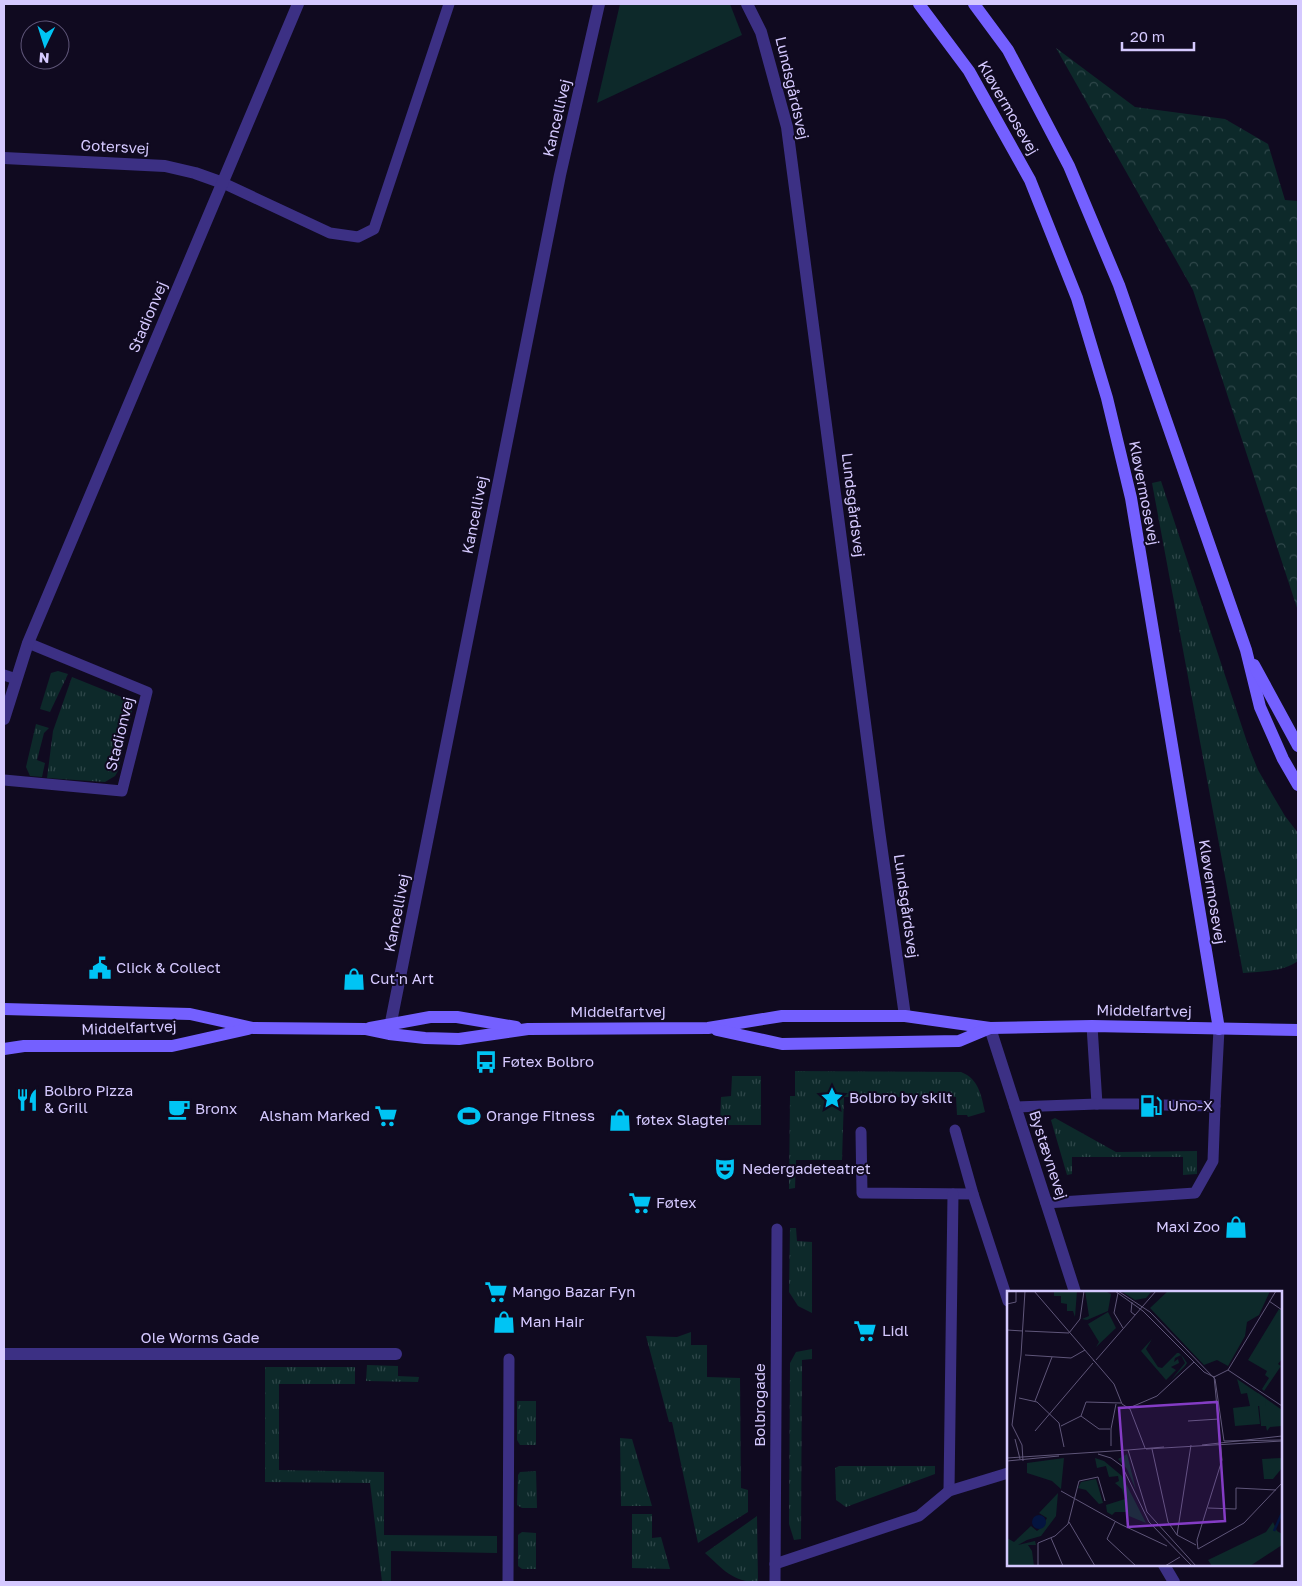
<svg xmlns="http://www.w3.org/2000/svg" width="1302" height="1586" viewBox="0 0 1302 1586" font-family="'Golos Text',sans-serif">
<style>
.grass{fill:url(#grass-tufts)}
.forest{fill:url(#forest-crowns)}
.park{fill:#0d292a}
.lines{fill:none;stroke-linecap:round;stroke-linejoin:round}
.lane{stroke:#3c3084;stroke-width:11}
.street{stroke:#3c3084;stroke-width:12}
.secondary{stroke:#7460ff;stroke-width:12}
.labels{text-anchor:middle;stroke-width:4;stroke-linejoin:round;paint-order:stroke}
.street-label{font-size:15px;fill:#d5c9ff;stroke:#100a20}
.poi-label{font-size:15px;fill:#d5c9ff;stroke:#100a20;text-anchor:start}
.inset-river{fill:none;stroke:#04143f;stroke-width:2.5}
.inset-road{fill:none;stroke:#5f5679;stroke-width:1}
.view{fill:#843cc5;fill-opacity:0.15;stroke:#843cc5;stroke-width:2.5}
.inset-edge{fill:none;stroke:#d5c9ff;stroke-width:2.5}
</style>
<defs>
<pattern id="grass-tufts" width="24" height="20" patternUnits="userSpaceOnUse" patternTransform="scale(1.25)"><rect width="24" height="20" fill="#0d292a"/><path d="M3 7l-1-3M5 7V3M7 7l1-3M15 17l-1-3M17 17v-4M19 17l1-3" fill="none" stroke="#2f474a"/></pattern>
<pattern id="forest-crowns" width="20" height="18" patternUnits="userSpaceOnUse" patternTransform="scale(1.25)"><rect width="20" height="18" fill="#0d292a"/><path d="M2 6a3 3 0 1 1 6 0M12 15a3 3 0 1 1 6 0" fill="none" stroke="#2f474a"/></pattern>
</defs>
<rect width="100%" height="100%" fill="#100a20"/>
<g class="grass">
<path d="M1161,481L1248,745L1258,770L1285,816L1298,833V961C1283,972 1262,971 1243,973L1152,483Z"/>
<path d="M58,671L68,674L50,712L40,709L51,673Z"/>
<path d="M72,677L129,700L132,712L118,771L115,776L105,782L47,778L53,731Z"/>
<path d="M36,724L49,728L44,733L37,760L45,763L42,777L30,776L26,767Z"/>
<path d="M795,1071L961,1072C979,1079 981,1095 985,1112L968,1117L967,1115H957L956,1097H844L842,1160H796L795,1188L789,1189L790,1096H795Z"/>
<path d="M732,1076H761V1125H720L721,1097L731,1096Z"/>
<path d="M1055,1118L1116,1152L1197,1151V1174L1183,1175V1157H1072V1174L1067,1175L1051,1120Z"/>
<path d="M790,1228H796L797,1241L812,1242V1313L798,1306L789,1292Z"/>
<path d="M691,1332V1345H707V1377L740,1378L741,1488L748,1490V1512L698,1543L672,1422H669L646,1336L677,1337Z"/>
<path d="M812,1349V1359L802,1360L801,1539L794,1540L789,1524L790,1363L796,1352Z"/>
<path d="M367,1365L398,1366V1376L419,1377L418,1382L366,1381Z"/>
<path d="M265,1367H355V1384H279V1470L384,1472V1535L497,1536V1553L391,1551V1582H382L370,1483L265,1482Z"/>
<path d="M517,1401H536V1445H520L517,1440Z"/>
<path d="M620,1438L632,1439L652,1506H621Z"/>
<path d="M839,1466H935V1474L846,1507L836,1500L835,1468Z"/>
<path d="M536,1471L537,1508H522L517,1505L518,1475L520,1472Z"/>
<path d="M632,1514H652V1538L661,1537L670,1569L632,1568Z"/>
<path d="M757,1516L758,1582C732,1582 723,1569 705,1553Z"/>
<path d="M522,1532L536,1533V1569H522L518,1566V1535Z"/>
</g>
<path class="forest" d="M1056,48L1135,107L1225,119L1268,144L1285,200L1298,201V611L1193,290Z"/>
<path class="park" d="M620,4H730L742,35L597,103Z"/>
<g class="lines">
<g class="lane">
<path d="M223,183L330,233L358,237L374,229L449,4"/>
<path d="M4,675L16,679"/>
<path d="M4,780L122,791L147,692L28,643"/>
<path d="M1092,1026L1097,1104"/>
<path d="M1164,1105L1215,1106L1219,1029"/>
<path d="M1015,1107L1097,1104H1138"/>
<path d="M955,1130L973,1194"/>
<path d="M861,1132L862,1193L973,1194L1008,1301"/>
<path d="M1046,1203L1195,1193L1213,1161L1215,1106"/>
<path d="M949,1491L953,1194"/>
<path d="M775,1564L919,1516L949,1491L1008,1473"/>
<path d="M508,1582L509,1359"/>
<path d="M775,1582L777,1229"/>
</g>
<g class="street">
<path d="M747,4L761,32L787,127L879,830L905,1016"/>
<path d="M4,158L165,166L195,173L223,183"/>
<path d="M4,719L28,643L298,4"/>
<path d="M990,1028L1075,1292"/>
<path d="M389,1032L560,175L599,4"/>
<path d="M4,1354H396"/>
<path d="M1164,1565L1174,1582"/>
</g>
<g class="secondary">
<path d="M919,4L969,71L1030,180L1077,298L1107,398L1131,498L1219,1029"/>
<path d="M974,4L1008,50L1069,166L1119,285L1246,650L1260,707L1283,759L1298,785"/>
<path d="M1254,665L1298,746"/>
<path d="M4,1009L190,1014L253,1028L365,1029L389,1034L425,1038L459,1039L528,1029L708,1028L782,1016H905L990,1028L1092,1026L1298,1030"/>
<path d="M370,1028L430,1017H457L516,1027"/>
<path d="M717,1030L782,1044L959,1041L990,1028"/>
<path d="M4,1049L24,1046H172L248,1029"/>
</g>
</g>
<defs>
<symbol id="civic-bare" viewBox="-9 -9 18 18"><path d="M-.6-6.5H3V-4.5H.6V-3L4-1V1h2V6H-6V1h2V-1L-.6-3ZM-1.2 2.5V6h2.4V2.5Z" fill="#00c4f4" stroke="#100a20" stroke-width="2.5" paint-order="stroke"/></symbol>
<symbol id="shop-bare" viewBox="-9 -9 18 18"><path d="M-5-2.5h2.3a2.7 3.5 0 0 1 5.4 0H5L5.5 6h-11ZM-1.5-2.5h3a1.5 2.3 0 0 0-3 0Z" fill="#00c4f4" stroke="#100a20" stroke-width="2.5" paint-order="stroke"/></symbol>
<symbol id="bus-bare" viewBox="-9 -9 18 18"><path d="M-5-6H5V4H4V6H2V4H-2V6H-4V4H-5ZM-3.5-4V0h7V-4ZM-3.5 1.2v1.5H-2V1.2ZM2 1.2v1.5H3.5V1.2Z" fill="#00c4f4" stroke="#100a20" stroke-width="2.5" paint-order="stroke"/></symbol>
<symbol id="sight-bare" viewBox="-9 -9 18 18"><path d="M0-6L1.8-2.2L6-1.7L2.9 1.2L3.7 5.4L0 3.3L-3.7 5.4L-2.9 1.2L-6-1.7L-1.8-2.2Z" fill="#00c4f4" stroke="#100a20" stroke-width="2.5" paint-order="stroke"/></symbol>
<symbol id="restaurant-bare" viewBox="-9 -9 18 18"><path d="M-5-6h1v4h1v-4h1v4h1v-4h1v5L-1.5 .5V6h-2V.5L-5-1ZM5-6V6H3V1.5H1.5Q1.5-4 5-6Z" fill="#00c4f4" stroke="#100a20" stroke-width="2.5" paint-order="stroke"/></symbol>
<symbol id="fuel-bare" viewBox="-9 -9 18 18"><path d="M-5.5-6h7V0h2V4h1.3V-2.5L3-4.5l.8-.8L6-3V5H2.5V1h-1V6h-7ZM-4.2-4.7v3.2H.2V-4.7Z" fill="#00c4f4" stroke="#100a20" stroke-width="2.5" paint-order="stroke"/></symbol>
<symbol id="cafe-bare" viewBox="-9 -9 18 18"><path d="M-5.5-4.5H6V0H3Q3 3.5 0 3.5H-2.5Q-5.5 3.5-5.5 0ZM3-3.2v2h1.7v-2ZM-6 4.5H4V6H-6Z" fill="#00c4f4" stroke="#100a20" stroke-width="2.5" paint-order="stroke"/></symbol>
<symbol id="supermarket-bare" viewBox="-9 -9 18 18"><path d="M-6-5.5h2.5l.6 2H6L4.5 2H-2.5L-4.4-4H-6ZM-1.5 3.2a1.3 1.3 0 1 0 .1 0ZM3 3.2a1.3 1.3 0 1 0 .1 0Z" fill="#00c4f4" stroke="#100a20" stroke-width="2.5" paint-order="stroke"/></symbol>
<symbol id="stadium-bare" viewBox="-9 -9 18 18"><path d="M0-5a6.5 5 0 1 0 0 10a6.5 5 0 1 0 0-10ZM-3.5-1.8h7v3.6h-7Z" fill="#00c4f4" stroke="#100a20" stroke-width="2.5" paint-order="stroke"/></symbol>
<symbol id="theatre-bare" viewBox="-9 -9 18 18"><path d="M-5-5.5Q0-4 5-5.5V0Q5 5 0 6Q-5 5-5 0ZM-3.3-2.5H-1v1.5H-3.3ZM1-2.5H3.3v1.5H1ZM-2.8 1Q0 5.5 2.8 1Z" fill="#00c4f4" stroke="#100a20" stroke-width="2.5" paint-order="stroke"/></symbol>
</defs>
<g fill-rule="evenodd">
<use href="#civic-bare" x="84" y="952" width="32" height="32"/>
<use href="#shop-bare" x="338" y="963" width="32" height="32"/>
<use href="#bus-bare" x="470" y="1046" width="32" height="32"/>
<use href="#sight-bare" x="816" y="1082" width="32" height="32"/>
<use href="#restaurant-bare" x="11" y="1084" width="32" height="32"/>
<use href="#fuel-bare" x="1135" y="1090" width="32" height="32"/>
<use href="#cafe-bare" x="163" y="1093" width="32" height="32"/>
<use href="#supermarket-bare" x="370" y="1100" width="32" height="32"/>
<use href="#stadium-bare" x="453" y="1100" width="32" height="32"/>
<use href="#shop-bare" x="604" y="1104" width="32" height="32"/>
<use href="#theatre-bare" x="709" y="1153" width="32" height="32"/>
<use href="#supermarket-bare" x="624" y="1187" width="32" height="32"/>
<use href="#shop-bare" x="1220" y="1211" width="32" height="32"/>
<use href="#supermarket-bare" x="480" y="1276" width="32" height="32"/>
<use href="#shop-bare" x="488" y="1306" width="32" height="32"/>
<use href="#supermarket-bare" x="849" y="1315" width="32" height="32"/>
</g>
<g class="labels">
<g class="street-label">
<text transform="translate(792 88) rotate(77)" y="5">Lundsgårdsvej</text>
<text transform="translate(1008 108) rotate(60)" y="5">Kløvermosevej</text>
<text transform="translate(557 118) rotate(-77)" y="5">Kancellivej</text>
<text transform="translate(115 147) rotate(3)" y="5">Gotersvej</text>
<text transform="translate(148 317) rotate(-67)" y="5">Stadionvej</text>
<text transform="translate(1144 493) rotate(79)" y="5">Kløvermosevej</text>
<text transform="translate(853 505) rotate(83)" y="5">Lundsgårdsvej</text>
<text transform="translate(475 515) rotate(-79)" y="5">Kancellivej</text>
<text transform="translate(120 734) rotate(-76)" y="5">Stadionvej</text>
<text transform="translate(1212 892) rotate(81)" y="5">Kløvermosevej</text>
<text transform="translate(906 906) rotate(82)" y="5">Lundsgårdsvej</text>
<text transform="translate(397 913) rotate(-79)" y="5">Kancellivej</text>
<text transform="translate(1144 1011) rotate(1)" y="5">Middelfartvej</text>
<text x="618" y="1017">Middelfartvej</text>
<text transform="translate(129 1028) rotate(-2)" y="5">Middelfartvej</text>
<text transform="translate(1048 1155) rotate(72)" y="5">Bystævnevej</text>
<text x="200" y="1343">Ole Worms Gade</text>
<text transform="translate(760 1405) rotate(-90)" y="5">Bolbrogade</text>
</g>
<g class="poi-label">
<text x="116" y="973">Click &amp; Collect</text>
<text x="370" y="984">Cut'n Art</text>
<text x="502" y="1067">Føtex Bolbro</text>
<text x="44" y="1096">Bolbro Pizza<tspan x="44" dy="17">&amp; Grill</tspan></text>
<text x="849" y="1103">Bolbro by skilt</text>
<text x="1168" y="1111">Uno-X</text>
<text x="195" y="1114">Bronx</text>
<text x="370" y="1121" text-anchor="end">Alsham Marked</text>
<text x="486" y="1121">Orange Fitness</text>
<text x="636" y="1125">føtex Slagter</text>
<text x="742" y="1174">Nedergadeteatret</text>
<text x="656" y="1208">Føtex</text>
<text x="1220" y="1232" text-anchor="end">Maxi Zoo</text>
<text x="512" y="1297">Mango Bazar Fyn</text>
<text x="520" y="1327">Man Hair</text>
<text x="882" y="1336">Lidl</text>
</g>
</g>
<g transform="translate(1007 1291)">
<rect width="275" height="275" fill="#100a20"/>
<path d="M47,0H70L68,26L66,20H60V13L54,12V5H47ZM78,0H98L104,3L101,20L80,29L75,28L82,25ZM101,21L109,37L89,56L92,51L81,33ZM145,48L139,58L151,76L155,77L170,62H172L176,66L180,72L178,75L164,89L178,72L174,64L168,67L167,71L171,68L172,72L164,76L169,79L159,89L134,60ZM251,102L275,119V135L263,136L260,140L259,135H254ZM120,163L129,199L120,178L111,168Z" fill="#0d292a"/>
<path d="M57,167L54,198L45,190L20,182V172ZM88,167L97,170L115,185L139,232L122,225L121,221H108L105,224L100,221L99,214L118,208L115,198L108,192L112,190L111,185L102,186L99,175L90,177Z" fill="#0d292a"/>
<path d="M114,0H145L139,7L128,9ZM161,0H263L252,24L240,31L238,45L221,75L210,69L197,74L143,17ZM272,18L275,20V68L271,73L274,75L257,100L255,98L262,87L258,84L260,80L241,69ZM230,88L258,107L259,115H251L253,133L228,135L226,117L243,115L240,102L234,103ZM275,167V177L266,188H257L255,168ZM89,188L96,212L92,213L79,199L71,197L74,191ZM51,202L49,225L34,245L20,249L11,254L28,250L29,254H21L25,260L27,275H0V247L7,251L24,235L30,240L35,236L40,227L32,222ZM266,231L270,240L275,243V254L243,275H205L201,269L259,241Z" fill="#0d292a"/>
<path d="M25 231a7 7 0 1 1 14 0a7 7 0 1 1-14 0Z" fill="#04143f"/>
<path class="inset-river" d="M267,240L275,222"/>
<path class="inset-road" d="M27,0L89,72L86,69M108,0L136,20L197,81L207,86L221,79L269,0M111,0L143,21L208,88L217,150L275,149M111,2L107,22L116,37M262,10L275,19M125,11L124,21L128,24M0,13L9,11V0M0,39L16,40M18,40L62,42L73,28L77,0M18,64L64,67L78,59M89,69L149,0M89,72L107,93L115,113L123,118L138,157M221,79L275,115M12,107L30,111L52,132L57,156M28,110L45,66M190,112L210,110M122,117L150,105L187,71M74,125L92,138H103M181,130L212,128M54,135L74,125L79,111L114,112M28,140L86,72M8,148L13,168M195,154L275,145M104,155V138L109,113M139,158L275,150M145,158L161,231L170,244L189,254M121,159L157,156M91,163L104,167L115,175L142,231L185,275M0,167L121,159L140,221L189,275M0,170L52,165M16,170L15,154L5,134L14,64L18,0M54,200L113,233L160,255M201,217L229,218V197L269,199M62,231L88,275M108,231L100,248L129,275M170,244L184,154M44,247L56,275M191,258L190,249L215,169L207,85M191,258L237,232L275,192M31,275V252L48,245L61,233L72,190L91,186L98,210M158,275L173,266"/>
<path class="view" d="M210,111L218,230L121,236L112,117Z"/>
<rect width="275" height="275" class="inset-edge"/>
</g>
<rect width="1302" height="1586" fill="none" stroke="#d5c9ff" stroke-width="10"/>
<g transform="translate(45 45) rotate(184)"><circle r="24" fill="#100a20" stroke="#5f5679"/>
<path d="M0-4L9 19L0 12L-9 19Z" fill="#00c4f4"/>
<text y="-8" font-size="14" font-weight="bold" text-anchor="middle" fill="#d5c9ff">N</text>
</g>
<path d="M1122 42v8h72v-8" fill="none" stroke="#d5c9ff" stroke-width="2.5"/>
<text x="1130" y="42" font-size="15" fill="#d5c9ff" stroke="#100a20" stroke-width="4" paint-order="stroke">20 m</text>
</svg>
